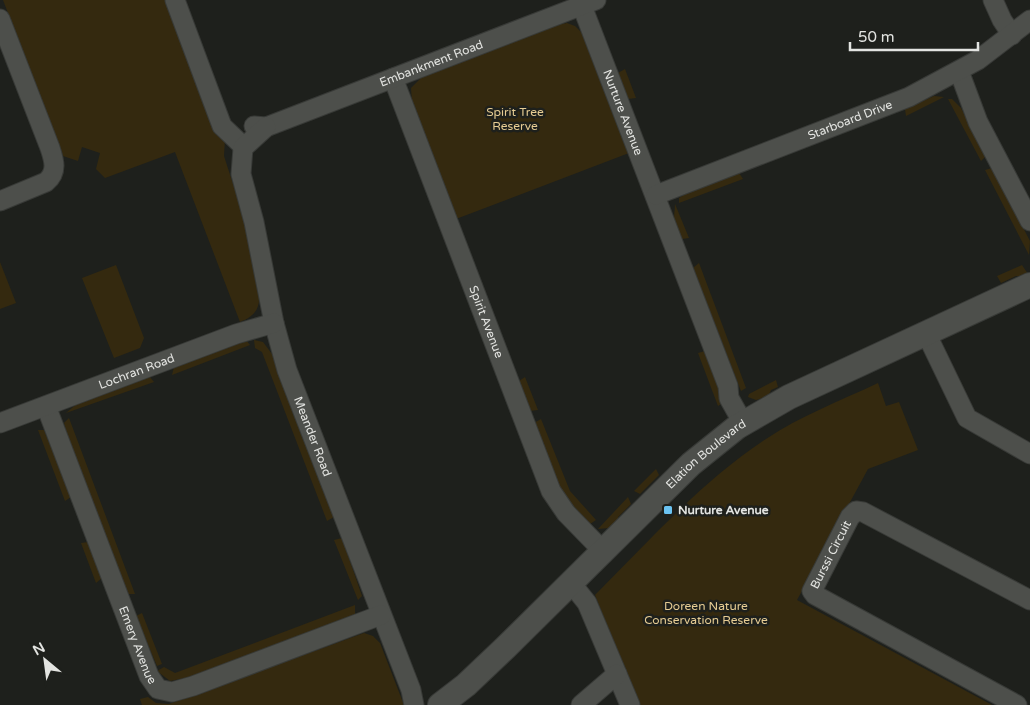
<svg xmlns="http://www.w3.org/2000/svg" width="1030" height="705" viewBox="0 0 1030 705" font-family="'Varela Round',sans-serif">
<style>
.green{fill:#34290f}
.lines{fill:none;stroke-linecap:round;stroke-linejoin:round}
.minor-casing{stroke:#383a37;stroke-width:21}
.tertiary-casing{stroke:#383a37;stroke-width:26}
.minor{stroke:#4d4f4b;stroke-width:19}
.tertiary{stroke:#4d4f4b;stroke-width:24}
.poi-dot{fill:#6bc3f2;stroke:#1e201c;stroke-width:2}
.labels{text-anchor:middle;stroke-width:5;stroke-linejoin:round;paint-order:stroke}
.street-label{font-size:12px;fill:#e3e4e1;stroke:#1e201c}
.park-label{font-size:12px;fill:#e6cc93;stroke:#1e201c}
.poi-label{font-size:12px;font-weight:bold;fill:#e3e4e1;stroke:#1e201c;text-anchor:start}
</style>
<rect width="100%" height="100%" fill="#1e201c"/>
<g class="green">
<path d="M3,0H165L210,118L225,139L224,156L243,215L259,296C260,310 253,317 240,322L175,152L105,178L96,169L100,153L82,147L78,161L63,156Z"/>
<path d="M567,23L575,26L582,33L629,153L456,219L412,102L411,88L423,76L556,25Z"/>
<path d="M625,69L636,98L628,99L618,73Z"/>
<path d="M934,96L944,97L906,116L905,109Z"/>
<path d="M948,99H952L961,108L986,156L981,161Z"/>
<path d="M992,168L1030,241L1029,255L985,170Z"/>
<path d="M739,173L743,179L679,203V198L687,193Z"/>
<path d="M675,204L689,238L682,239L674,219Z"/>
<path d="M0,262L16,303L0,309Z"/>
<path d="M699,263L746,388L741,391L693,268Z"/>
<path d="M116,265L144,338L140,348L114,358L82,278Z"/>
<path d="M1022,265L1028,274L1023,277L1016,276L1001,283L997,276Z"/>
<path d="M246,340L250,345L172,375L174,367Z"/>
<path d="M254,340L263,342L272,354L334,517L327,521L262,352L255,348Z"/>
<path d="M705,351L724,402L718,406L698,353Z"/>
<path d="M149,376L154,382L66,413L79,402Z"/>
<path d="M525,377L538,410L530,411L519,381Z"/>
<path d="M776,380L778,387L771,390L768,397L756,400L748,397L749,394Z"/>
<path d="M878,383L886,406L899,402L918,450L868,469L797,600L992,705H638L595,595C649,541 702,481 766,439C800,416 840,401 878,383Z"/>
<path d="M69,418L135,594H128L66,431L64,423Z"/>
<path d="M541,419L570,491L596,520L590,524L570,504L560,489L534,423Z"/>
<path d="M38,430H44L71,497L65,501Z"/>
<path d="M656,469L659,475L640,494L634,491Z"/>
<path d="M628,497L631,504L618,517V523L609,528L598,529Z"/>
<path d="M342,538L362,596L358,600L334,540Z"/>
<path d="M88,542L102,578L96,583L81,543Z"/>
<path d="M355,605V614L347,618L191,677L170,681L157,671L164,667L175,673Z"/>
<path d="M142,613L162,664L157,666L136,616Z"/>
<path d="M364,633L373,636L380,643L404,705H142L140,699L148,697L156,703L169,704Z"/>
</g>
<g class="lines">
<defs>
<g id="minor">
<path d="M175,0L222,126L244,147"/>
<path d="M993,0L1002,20L1012,35"/>
<path id="s1" d="M582,6L728,386L729,398L743,423"/>
<path d="M0,19L50,148C54,160 58,172 46,182L0,201"/>
<path d="M959,71L978,122L1030,221"/>
<path id="s2" d="M393,78L551,491L566,513L603,551"/>
<path id="s3" d="M254,126L266,127L596,0"/>
<path id="s4" d="M266,127L243,148L241,174L254,222L274,323L287,370L411,690L414,705"/>
<path id="s5" d="M656,195L909,97L978,60L1030,20"/>
<path d="M926,333L967,418L1030,454"/>
<path id="s6" d="M46,406L149,676L158,689L172,692L193,686L381,615"/>
<path id="s7" d="M0,423L236,334L274,323"/>
<path d="M571,583L587,603L630,705"/>
<path d="M581,705L617,674"/>
<path id="s8" d="M1017,705L815,595L812,591L850,517L856,511L863,512L1030,600"/>
</g>
<g id="tertiary">
<path id="s9" d="M440,705L466,685L505,648L691,464L737,427L789,397L1030,285"/>
</g>
</defs>
<use href="#minor" class="minor-casing"/>
<use href="#tertiary" class="tertiary-casing"/>
<use href="#minor" class="minor"/>
<use href="#tertiary" class="tertiary"/>
</g>
<rect class="poi-dot" x="663" y="505" width="10" height="10" rx="2.5"/>
<g class="labels">
<g class="street-label">
<text dy="4" stroke="none"><textPath href="#s3" startOffset="189">Embankment Road</textPath></text>
<text dy="4" stroke="none"><textPath href="#s1" startOffset="114">Nurture Avenue</textPath></text>
<text dy="4" stroke="none"><textPath href="#s5" startOffset="208">Starboard Drive</textPath></text>
<text dy="4" stroke="none"><textPath href="#s2" startOffset="261">Spirit Avenue</textPath></text>
<text dy="4" stroke="none"><textPath href="#s7" startOffset="146">Lochran Road</textPath></text>
<text dy="4" stroke="none"><textPath href="#s4" startOffset="330">Meander Road</textPath></text>
<text dy="4" stroke="none"><textPath href="#s9" startOffset="366">Elation Boulevard</textPath></text>
<text dy="4" stroke="none"><textPath href="#s8" startOffset="276">Burssi Circuit</textPath></text>
<text dy="4" stroke="none"><textPath href="#s6" startOffset="256">Emery Avenue</textPath></text>
</g>
<g class="park-label">
<text x="515" y="116">Spirit Tree<tspan x="515" dy="14">Reserve</tspan></text>
<text x="706" y="610">Doreen Nature<tspan x="706" dy="14">Conservation Reserve</tspan></text>
</g>
<g class="poi-label">
<text x="678" y="514">Nurture Avenue</text>
</g>
</g>
<g transform="translate(45 660) rotate(331)" stroke="#1e201c" stroke-width="4" paint-order="stroke">
<path d="M0-4L9 19L0 12L-9 19Z" fill="#e3e4e1"/>
<text y="-8" font-size="14" font-weight="bold" text-anchor="middle" fill="#e3e4e1">N</text>
</g>
<path d="M850 42v8h128v-8" fill="none" stroke="#e3e4e1" stroke-width="2.5"/>
<text x="858" y="42" font-size="15" fill="#e3e4e1" stroke="#1e201c" stroke-width="4" paint-order="stroke">50 m</text>
</svg>
